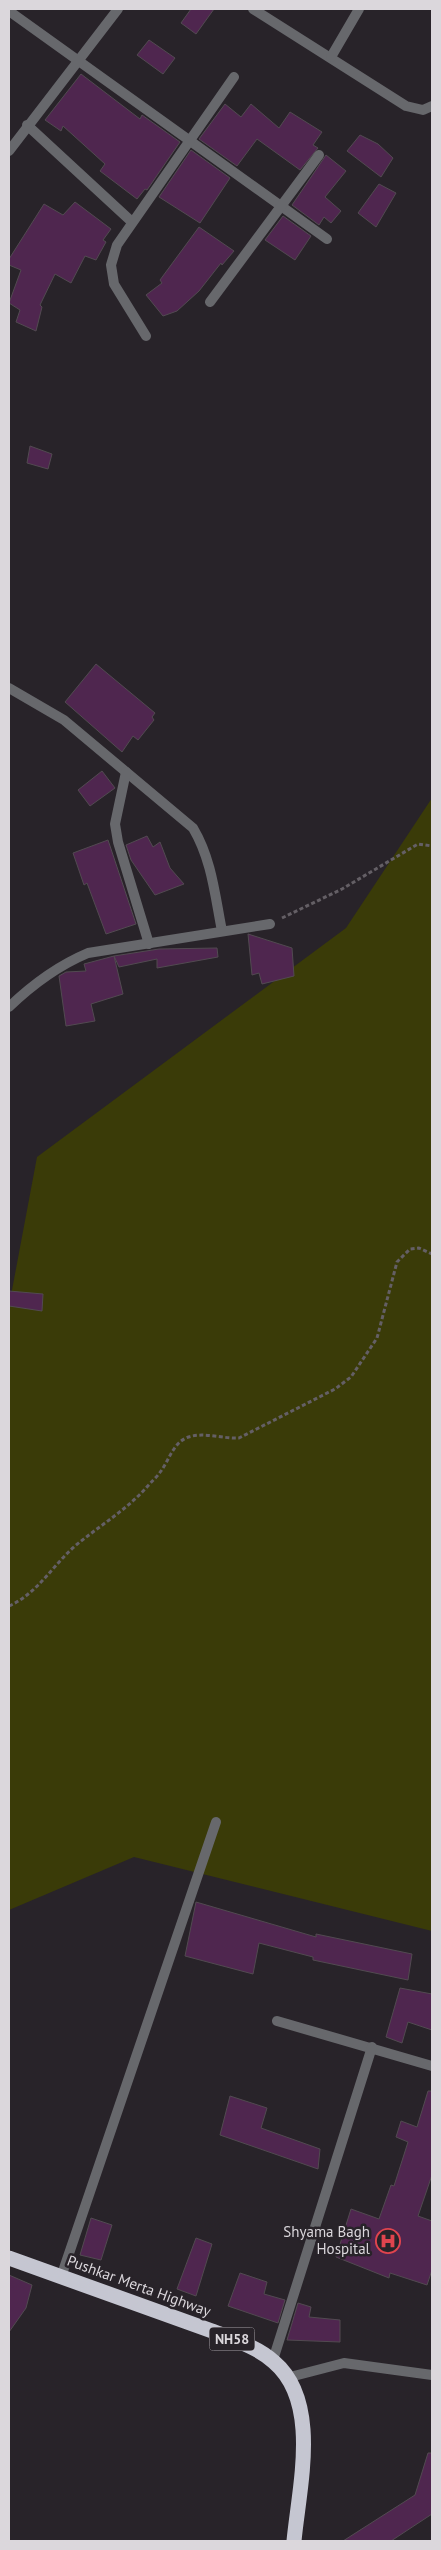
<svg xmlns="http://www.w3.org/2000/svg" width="441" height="2550" viewBox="0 0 441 2550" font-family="'PT Sans',sans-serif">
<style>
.green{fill:#3a3b08}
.building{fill:#4f264f;stroke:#524a51}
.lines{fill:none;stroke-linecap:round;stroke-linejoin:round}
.path{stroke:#645f65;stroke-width:3;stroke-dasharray:4 2.5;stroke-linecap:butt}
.street{stroke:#67686c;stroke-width:10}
.highway{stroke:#c5c6d1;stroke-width:15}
.labels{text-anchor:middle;stroke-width:5;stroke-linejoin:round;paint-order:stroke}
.shield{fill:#282329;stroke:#a5a1a6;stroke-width:1}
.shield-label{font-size:14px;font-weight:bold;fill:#dbd7dc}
.poi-label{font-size:15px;fill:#dbd7dc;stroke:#282329;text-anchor:end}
.street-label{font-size:15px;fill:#dbd7dc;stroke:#282329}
</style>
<rect width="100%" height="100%" fill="#282329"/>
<path class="green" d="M432,798V1931L134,1857L9,1910V1306L37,1157L346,928Z"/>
<g class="building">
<path d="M191,9H214L196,34L181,23Z"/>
<path d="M149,40L175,58L163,74L137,55Z"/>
<path d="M81,74L140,119L142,115L180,142L147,190L145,189L137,199L100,171L105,164L63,126L61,131L45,120Z"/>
<path d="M225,104L241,117L251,104L279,128L290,112L322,132L313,145L318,148L300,170L257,139L237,166L199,139Z"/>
<path d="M360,135L378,144L393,158L381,177L347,151Z"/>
<path d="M191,150L230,178L200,223L159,197Z"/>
<path d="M326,155L346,171L325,197L341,211L331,223L324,217L319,225L292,205Z"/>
<path d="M379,184L396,193L376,227L358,213Z"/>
<path d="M75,202L111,229L103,240L106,242L96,260L85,256L71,283L55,274L40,305L42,307L36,331L16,322L20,310L9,303L21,270L9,265V259L44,204L63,215Z"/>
<path d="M283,216L311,236L295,260L265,240Z"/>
<path d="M199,227L234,251L222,265L221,263L199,291L177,311L163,316L146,295L162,283L160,280Z"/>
<path d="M30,446L52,454L48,469L27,463Z"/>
<path d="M96,664L155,713L152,717L154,720L138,740L133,736L122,752L65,702Z"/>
<path d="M102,771L115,788L90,806L78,790Z"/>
<path d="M147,836L153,847L160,842L170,868L184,884L155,895L131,860L126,845Z"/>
<path d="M108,840L136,924L106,934L87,883L84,885L73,853Z"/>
<path d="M248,934L292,948L294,976L262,984L259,973L252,975Z"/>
<path d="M217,948L218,957L157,968V959L119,967L114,956L159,949Z"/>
<path d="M114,956L123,994L91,1004L95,1021L66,1026L59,976L66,972L86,971L84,964Z"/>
<path d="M9,1291L43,1294L42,1311L9,1306Z"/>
<path d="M196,1902L316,1937V1934L412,1954L408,1980L313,1960V1957L259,1943L253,1974L185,1956Z"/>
<path d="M400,1988L432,1994V2030L408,2022L402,2043L386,2037Z"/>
<path d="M428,2091H432V2175L418,2216L432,2221V2270L427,2285L390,2273L389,2278L336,2257L351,2209L379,2219L391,2185L394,2186L408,2142L396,2137L401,2121L417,2127Z"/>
<path d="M230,2096L267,2108L261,2128L320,2149L318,2169L220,2135Z"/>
<path d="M91,2218L112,2225L101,2260L80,2255Z"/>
<path d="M196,2238L212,2244L196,2296L177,2289Z"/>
<path d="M240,2273L267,2282L264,2294L285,2300L278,2323L228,2306Z"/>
<path d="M9,2275L32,2285L26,2308L9,2332Z"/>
<path d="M298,2303L311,2307L309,2317L340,2320V2342L287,2340Z"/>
<path d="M428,2453H432V2514L391,2541H343L415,2495Z"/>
</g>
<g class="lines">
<g class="path">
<path d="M282,918L342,889L418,844L432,846"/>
<path d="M9,1606C38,1593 52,1566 75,1546C99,1526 125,1511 146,1488C151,1482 157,1477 161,1471C169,1460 173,1444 186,1438C202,1431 222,1439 239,1438L335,1389L351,1377L377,1338L397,1262L410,1249L419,1248L432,1254"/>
</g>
<g class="street">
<path d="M253,9L406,106L423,110L432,106"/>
<path d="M9,11L327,239"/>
<path d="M331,57L359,9"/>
<path d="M27,125L132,222"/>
<path d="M9,151L118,9"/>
<path d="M210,302L319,155"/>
<path d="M146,336L114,284L111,265L117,245L234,77"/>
<path d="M9,688L64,720L193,828C212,860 215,896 222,931"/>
<path d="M126,772L115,824L118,842L149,944"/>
<path d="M9,1007C33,984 57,966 88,953L270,924"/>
<path d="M277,2021L432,2066"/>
<path d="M61,2277L216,1822"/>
<path d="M273,2360L372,2047"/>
<path d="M290,2377L344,2363L432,2375"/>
</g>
<path class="highway" d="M9,2258L212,2331C232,2339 258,2347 274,2362C321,2402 299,2487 294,2541"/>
</g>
<defs>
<symbol id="hospital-ring" viewBox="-11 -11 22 22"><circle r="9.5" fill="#282329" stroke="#e0444e" stroke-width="1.5"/><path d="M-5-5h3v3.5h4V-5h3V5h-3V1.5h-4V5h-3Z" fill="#e0444e"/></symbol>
</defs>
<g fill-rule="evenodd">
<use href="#hospital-ring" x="374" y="2227" width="28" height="28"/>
</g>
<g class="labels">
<rect class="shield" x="209.5" y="2327.5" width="45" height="23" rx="4"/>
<g class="shield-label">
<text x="232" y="2344">NH58</text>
</g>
<g class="poi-label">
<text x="370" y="2237">Shyama Bagh<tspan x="370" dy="17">Hospital</tspan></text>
</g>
<g class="street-label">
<text transform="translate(139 2286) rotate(20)" y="5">Pushkar Merta Highway</text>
</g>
</g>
<rect width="441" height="2550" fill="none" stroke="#dbd7dc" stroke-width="20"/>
</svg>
